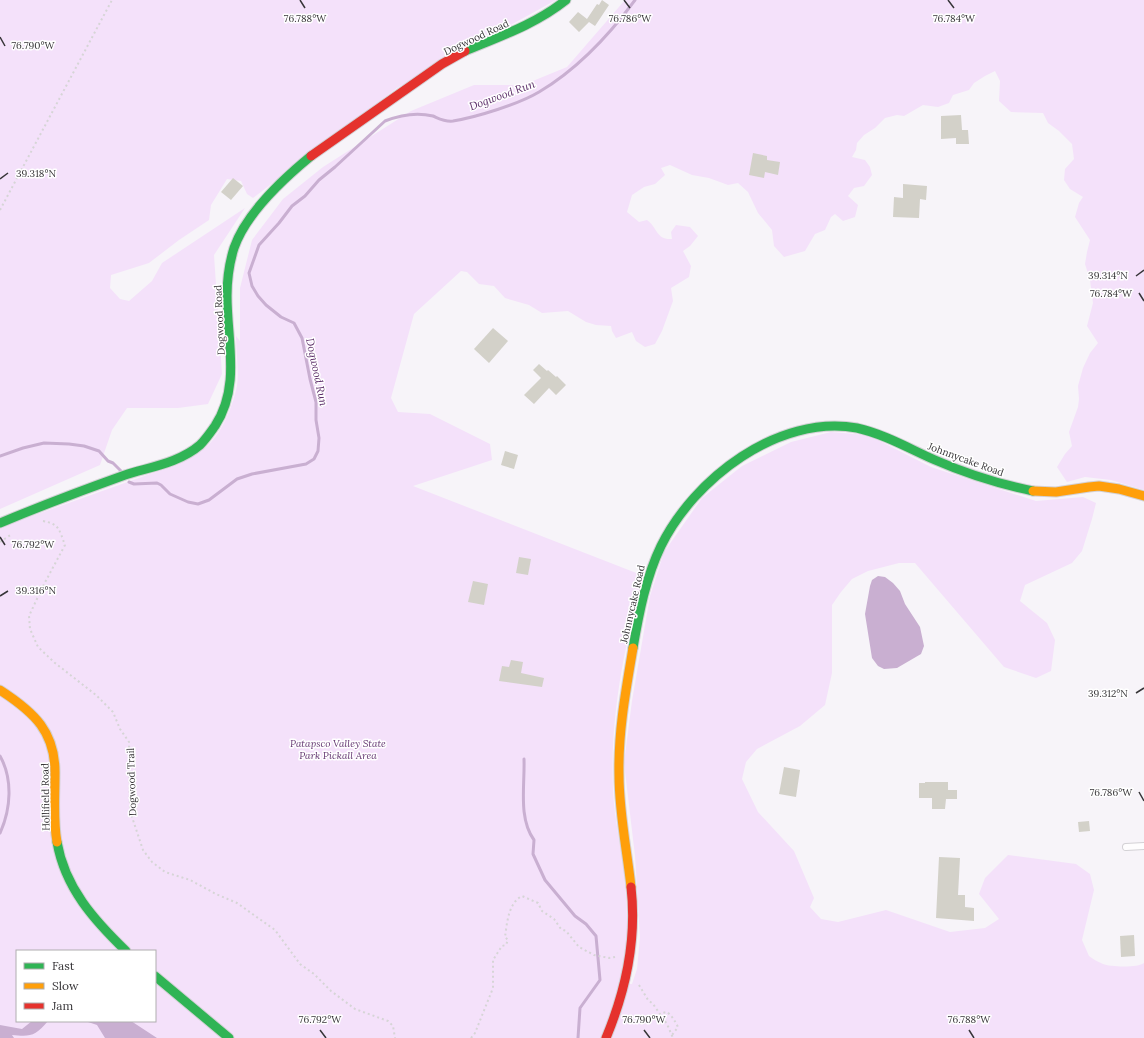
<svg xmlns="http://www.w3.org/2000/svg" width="1144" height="1038" viewBox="0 0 1144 1038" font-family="Lora,serif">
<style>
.green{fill:#f4e1fa;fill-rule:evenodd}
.water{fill:#c9afd1}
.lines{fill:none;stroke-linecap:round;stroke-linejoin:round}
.stream{stroke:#c9afd1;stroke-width:3}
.building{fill:#d3d1c9}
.lane-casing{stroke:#d3d1d5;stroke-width:8}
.fast-casing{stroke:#d3d1d5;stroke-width:11}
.slow-casing{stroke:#d3d1d5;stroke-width:11}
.jam-casing{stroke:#d3d1d5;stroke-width:11}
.path{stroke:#d6d5d6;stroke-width:2;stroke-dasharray:2 3;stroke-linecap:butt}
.lane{stroke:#fefdfe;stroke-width:6}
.fast{stroke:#30b455;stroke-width:9}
.slow{stroke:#ff9f0a;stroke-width:9}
.jam{stroke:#e5322d;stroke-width:9}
.ticks{fill:none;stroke:#373538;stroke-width:1.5}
.labels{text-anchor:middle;stroke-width:3;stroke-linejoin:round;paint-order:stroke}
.street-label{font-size:10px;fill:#373538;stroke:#fff}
.park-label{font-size:10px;font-style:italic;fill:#653872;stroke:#fff}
.water-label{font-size:11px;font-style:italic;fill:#5c2f69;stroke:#fff}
.ticks-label{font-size:10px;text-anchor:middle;fill:#373538;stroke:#fff;stroke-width:3;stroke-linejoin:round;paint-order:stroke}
</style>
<rect width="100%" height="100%" fill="#f7f4f9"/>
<g class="green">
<path d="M0,0H556L397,88L253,198L247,194L241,181L227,179L211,205L209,220L179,240L149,263L111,275L110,288L120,299L129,301L152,281L162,263L245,208L214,255L222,374L208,404L178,408H127L112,430L100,465L0,509Z"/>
<path d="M625,0H1144V490L1111,480L1085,477L1067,482L1057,467L1065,454L1072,446L1069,432L1078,407L1079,399L1078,386L1083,368L1090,353L1098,343L1087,326L1093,303L1090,280L1085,264L1087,252L1090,240L1075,217L1079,203L1083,197L1070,189L1064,180L1065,169L1074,159L1072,144L1059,131L1048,123L1043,113L1011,112L999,101L1000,81L995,71L985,76L974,83L969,90L953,95L949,103L938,107L923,105L904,116L897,115L885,118L875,128L864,135L857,143L856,150L852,157L865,160L870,167L872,175L864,186L854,188L848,196L858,205L855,217L843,221L835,214L831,217L825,230L815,234L805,251L784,257L774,246L772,230L758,213L748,192L738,183L728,185L709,178L692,175L670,165L661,168L665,175L655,184L644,187L632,195L627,212L639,222L647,220C658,228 656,240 672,239L671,232L676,225L690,227L698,236L690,246L683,251L691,266L689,277L671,288L673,301L662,331L655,344L645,347L636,341L632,332L616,338L612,331L611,326L596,325L586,322L568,311L542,313L529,305L505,298L494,286L479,284L467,272L461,271L414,314L391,398L398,412L430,414L490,444L492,460L413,486L644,576C624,645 610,717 613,788C614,821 623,853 625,885C627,907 628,930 626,952C625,962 621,973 620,984H632L637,969L640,937L635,856L624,763L632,701L650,596L664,552L702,498L742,466L791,442L831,432L868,435L931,467L1036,501L1083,497L1096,503L1092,519L1082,551L1072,563L1025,585L1020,601L1047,623L1055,640L1051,671L1036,678L1004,667L915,563H899L868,571L852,579L841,592L832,605V673L825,705L800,726L757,749L746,762L742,779L758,812L794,851L814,898L810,907L821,919L838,922L886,910L950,932L985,928L999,919L979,894L985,878L1008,855L1076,864L1090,874L1094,890L1082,940L1089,956C1093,959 1098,962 1103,964C1110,967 1138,968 1144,963V1038H0V528L18,521L178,464C189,458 202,452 211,442C224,428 233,404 237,386C239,371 236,351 236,336L240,341V288L252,240L283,199L323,167L411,111L474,85H523L567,67ZM17,951H155V1021H17Z"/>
</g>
<g class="water">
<path d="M878,576L885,577L893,583L900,591L905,604L920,627L924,646L921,654L897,668L884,669L878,666L872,658L865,614L870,586L872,580Z"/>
<path d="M32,1021H48C35,1036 31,1037 12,1035L14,1038H0V1025L22,1029Z"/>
<path d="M85,1021H131L157,1038H105L97,1025Z"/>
</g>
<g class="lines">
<g class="stream">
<path d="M0,456L23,448L44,443L69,444L84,446L99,451L108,461L113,463L121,471"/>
<path d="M129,482L134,484L157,483L161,485L170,494L188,502L198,504L209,500L237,479L252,474L306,464L314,459L318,451L319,438L316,420V402L310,379L302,338L294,323L281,317L266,305L258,296L252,286L249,273L259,245L279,223L292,206L305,196L319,180L335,167L385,121C400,115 417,112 433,116C440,119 445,122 453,121C477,117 519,104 539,92C576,70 610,34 635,0"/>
<path d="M0,756C13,779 11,809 0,833"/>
<path d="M524,759C525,785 518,818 534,840L533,854L545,880L575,916L586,924L596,936L600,980L580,1008L578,1038"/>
</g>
</g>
<g class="building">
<path d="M602,0L609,5L595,26L589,22L579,32L569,22L578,12L587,19L597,4L599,5Z"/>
<path d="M961,115L962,130H968L969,144H956V138L941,139V116Z"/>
<path d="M753,153L767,156V160L780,162L778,175L765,172L764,178L749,175Z"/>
<path d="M233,178L243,186L231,200L221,192Z"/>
<path d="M903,184L927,186L926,200L920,199L919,218L893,217L894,197L903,198Z"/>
<path d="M493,328L508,341L489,363L474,349Z"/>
<path d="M539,364L547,371L548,370L556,377L557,376L566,385L556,395L549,388L534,404L524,395L541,378L533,370Z"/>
<path d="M505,451L518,455L514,469L501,465Z"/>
<path d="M519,557L531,559L528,575L516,573Z"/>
<path d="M473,581L488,584L484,605L468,602Z"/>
<path d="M511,660L523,662L521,673L544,678L542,687L499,681L502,666L509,667Z"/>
<path d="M784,767L800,770L796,797L779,794Z"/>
<path d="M925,782H948V790H957V799H946L945,809H932V798H919V783H925Z"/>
<path d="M1089,821L1090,831L1079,832L1078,822Z"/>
<path d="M939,857L960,858L958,895H965V907L974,908V921L936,918Z"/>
<path d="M1134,935L1135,956L1121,957L1120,936Z"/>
</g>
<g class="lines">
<defs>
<path id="lane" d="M1126,847L1144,846"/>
<g id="fast">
<path d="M465,51C501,36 536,24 566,0"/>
<path d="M0,523C41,506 83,490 125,475C150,467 179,463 200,445C206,439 210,433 215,426C241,386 227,341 227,296C227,280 229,264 234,248C246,213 283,179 311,156"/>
<path d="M633,648C639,613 646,577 661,546C694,479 778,414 857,428C884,434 910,449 935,460C967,474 999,484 1033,491"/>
<path d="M57,842C65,888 94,920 126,951"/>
<path d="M155,976L229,1038"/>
</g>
<g id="slow">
<path d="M1033,491L1056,492L1089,487L1099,486L1119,489L1144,496"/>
<path d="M0,690C34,712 56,732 55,775C55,798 53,820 57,842"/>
<path d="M631,887C627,850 619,813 619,775C618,732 626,689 633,648"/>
</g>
<g id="jam">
<path d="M311,156L442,64L465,51"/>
<path d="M606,1038C626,990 637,939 631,887"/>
</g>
</defs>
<use href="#lane" class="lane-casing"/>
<use href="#fast" class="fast-casing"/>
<use href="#slow" class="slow-casing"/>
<use href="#jam" class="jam-casing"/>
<g class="path">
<path d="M0,210L112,0"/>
<path d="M43,521C60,524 59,530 65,545L42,588L29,616L30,629L38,647L55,663L96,695L113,712L120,729L129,742L130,811L143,850L152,862L165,872L190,880L216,894L237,903L275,930L300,964L314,974L331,991L355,1009L388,1021L393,1026L395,1038"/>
<path d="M0,542L12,534"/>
<path d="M639,985L648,1000L653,1004L667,1024L673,1038"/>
<path d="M660,1016L662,1013L667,1012C672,1016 675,1021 678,1027L672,1035"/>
<path d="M471,1038L475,1033L493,988V960L502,946L506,945L508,940L505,937C507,924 508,903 522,896L538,903L542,911L554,919L561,929L566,931L579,947L594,955L609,958L615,957"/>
</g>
<use href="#lane" class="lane"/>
<use href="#fast" class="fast"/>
<use href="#slow" class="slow"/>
<use href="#jam" class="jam"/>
</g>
<path class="ticks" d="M300,0L305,8M624,0L630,8M948,0L954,8M0,37L5,46M0,179L8,173M1136,276L1144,270M1139,293L1144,301M0,537L5,545M0,596L8,591M1136,693L1144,688M1139,792L1144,801M320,1030L326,1038M644,1030L650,1038M969,1030L974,1038"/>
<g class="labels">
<g class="street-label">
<text transform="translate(476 37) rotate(-25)" y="4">Dogwood Road</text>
<text transform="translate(219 320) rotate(-93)" y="4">Dogwood Road</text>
<text transform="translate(966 459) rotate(20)" y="4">Johnnycake Road</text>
<text transform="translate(632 604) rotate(-77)" y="4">Johnnycake Road</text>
<text transform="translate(131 782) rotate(-92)" y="4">Dogwood Trail</text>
<text transform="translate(45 797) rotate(-91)" y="4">Hollifield Road</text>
</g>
<g class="park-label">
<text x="338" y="747">Patapsco Valley State<tspan x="338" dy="12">Park Pickall Area</tspan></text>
</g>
<g class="water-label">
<text transform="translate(502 95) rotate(-20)" y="4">Dogwood Run</text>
<text transform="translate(317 372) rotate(78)" y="4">Dogwood Run</text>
</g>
</g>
<g class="ticks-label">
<text x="305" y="22">76.788°W</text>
<text x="630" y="22">76.786°W</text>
<text x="954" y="22">76.784°W</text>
<text x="33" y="49">76.790°W</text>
<text x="36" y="177">39.318°N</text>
<text x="1108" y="279">39.314°N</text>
<text x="1111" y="297">76.784°W</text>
<text x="33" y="548">76.792°W</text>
<text x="36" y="594">39.316°N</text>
<text x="1108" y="697">39.312°N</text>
<text x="1111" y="796">76.786°W</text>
<text x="320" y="1023">76.792°W</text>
<text x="644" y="1023">76.790°W</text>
<text x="969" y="1023">76.788°W</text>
</g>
<rect x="16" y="950" width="140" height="72" fill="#ffffff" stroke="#afaeaf"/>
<rect x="24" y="963" width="20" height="6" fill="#30b455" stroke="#afaeaf"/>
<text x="52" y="970" font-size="12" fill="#373538">Fast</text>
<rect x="24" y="983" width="20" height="6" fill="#ff9f0a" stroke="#afaeaf"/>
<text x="52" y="990" font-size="12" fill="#373538">Slow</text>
<rect x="24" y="1003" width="20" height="6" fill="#e5322d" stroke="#afaeaf"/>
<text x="52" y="1010" font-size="12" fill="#373538">Jam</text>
</svg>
